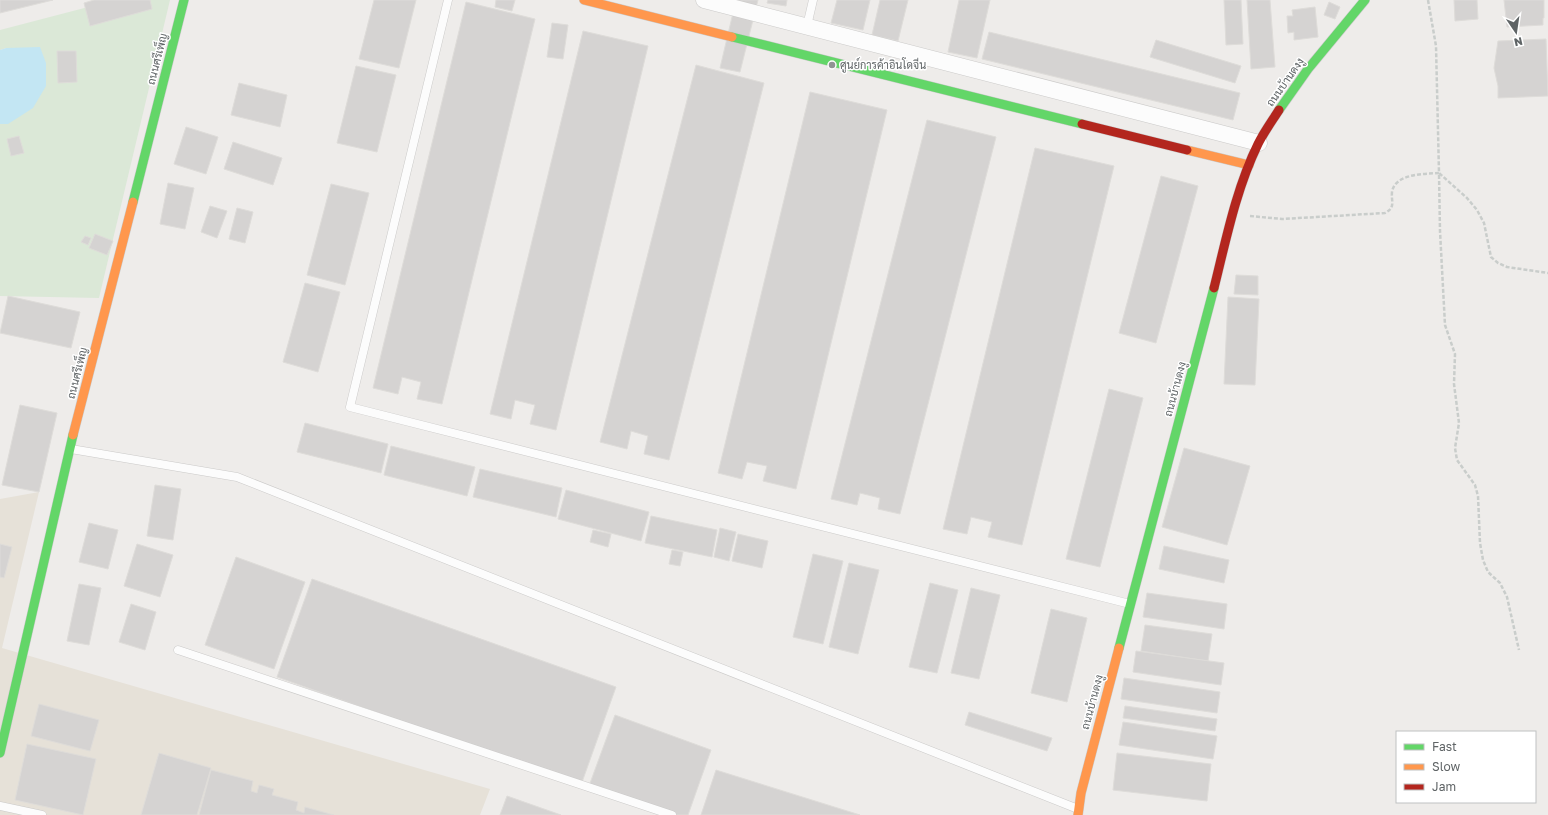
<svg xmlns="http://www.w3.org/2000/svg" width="1548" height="815" viewBox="0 0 1548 815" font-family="'Golos Text',Sarabun,sans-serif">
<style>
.commercial{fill:#e6e1d8}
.green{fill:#dbe8d7}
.water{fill:#c3e6f3}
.building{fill:#d5d3d2;stroke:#dedcd9}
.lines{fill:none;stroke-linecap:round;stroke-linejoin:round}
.lane-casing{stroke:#cbcac9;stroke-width:9}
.street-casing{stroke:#cbcac9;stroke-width:17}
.fast-casing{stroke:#cacaca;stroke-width:10}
.slow-casing{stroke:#cacaca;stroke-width:10}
.jam-casing{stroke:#cacaca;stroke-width:10}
.path{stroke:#c9cdcb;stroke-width:2.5;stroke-dasharray:4 2;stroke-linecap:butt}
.lane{stroke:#fcfcfc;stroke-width:8}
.street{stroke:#fcfcfc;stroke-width:16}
.fast{stroke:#63d668;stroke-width:9}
.slow{stroke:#ff974d;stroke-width:9}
.jam{stroke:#b3261e;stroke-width:9}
.poi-dot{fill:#919494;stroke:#fff;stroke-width:1.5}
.labels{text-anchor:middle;stroke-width:3;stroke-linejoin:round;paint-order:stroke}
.street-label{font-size:11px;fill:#5f6466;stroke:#fff}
.poi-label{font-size:11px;fill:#5f6466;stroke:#fff;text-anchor:start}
</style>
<rect width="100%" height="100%" fill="#eeecea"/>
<path class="commercial" d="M39,492L2,648L490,789L480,815H0V499Z"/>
<path class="green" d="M115,0H170L99,298L0,296V124H8L6,48L0,50V30Z"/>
<path class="water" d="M40,47L46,63V86L33,108L8,124H0V50L6,48Z"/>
<g class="building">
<path d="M0,0H53L0,13Z"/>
<path d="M94,0H150L152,9L90,26L84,3Z"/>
<path d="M374,0H416L399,68L359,59Z"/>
<path d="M496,0H515L512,11L495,7Z"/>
<path d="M736,0H758L740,72L720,68Z"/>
<path d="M768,0H787L786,6L767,3Z"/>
<path d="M837,0H870L863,30L831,23Z"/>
<path d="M880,0H908L898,41L872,35Z"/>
<path d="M959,0H990L977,58L948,52Z"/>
<path d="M1224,0H1241L1243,44L1226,45Z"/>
<path d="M1247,0H1270L1275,67L1251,69Z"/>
<path d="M1454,0H1477L1478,19L1455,21Z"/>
<path d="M1504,0H1544V18H1543V25L1507,27Z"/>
<path d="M466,2L535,19L442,404L417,399L421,382L402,377L398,394L373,388Z"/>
<path d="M1329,2L1340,7L1335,19L1324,15Z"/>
<path d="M1315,7L1318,37L1294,40V32L1288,33L1287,16H1293L1292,10Z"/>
<path d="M552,23L568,25L563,59L547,57Z"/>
<path d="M583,31L648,46L556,430L530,424L535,405L515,400L511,419L490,414Z"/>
<path d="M989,32L1240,93L1233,120L982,59Z"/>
<path d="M1546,39L1548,96L1498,98V86L1494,68L1498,41Z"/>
<path d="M1156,40L1241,66L1235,83L1150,57Z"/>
<path d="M57,51H76L77,82L58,83Z"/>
<path d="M696,65L764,83L669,460L644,454L648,436L631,431L627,449L600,442Z"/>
<path d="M356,66L396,75L377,152L337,143Z"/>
<path d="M239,83L287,95L280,127L231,115Z"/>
<path d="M810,92L887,110L796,489L763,481L767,466L747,462L742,479L718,473Z"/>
<path d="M927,120L996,137L900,514L878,509L880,498L860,493L857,505L831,499Z"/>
<path d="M186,127L218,137L206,174L174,164Z"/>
<path d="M19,136L24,153L11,156L7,139Z"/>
<path d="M233,142L282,158L273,185L224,169Z"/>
<path d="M1035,148L1114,166L1022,545L988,537L992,522L971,517L967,534L943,529Z"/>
<path d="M1161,176L1198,186L1156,343L1119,333Z"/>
<path d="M168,183L194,188L185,229L160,224Z"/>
<path d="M331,184L369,193L345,285L307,275Z"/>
<path d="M210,206L227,211L217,238L201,232Z"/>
<path d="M237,208L253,212L245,243L229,239Z"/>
<path d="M95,234L113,241L107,255L89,248Z"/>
<path d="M85,236L91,238L88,245L81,242Z"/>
<path d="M1236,275L1258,276V295L1234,294Z"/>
<path d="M305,283L340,292L318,372L283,362Z"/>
<path d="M8,296L80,312L71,348L0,333Z"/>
<path d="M1228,297L1259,299L1255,385L1224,384Z"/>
<path d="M1109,389L1143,398L1100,567L1066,559Z"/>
<path d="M20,405L57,413L39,492L2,485Z"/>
<path d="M305,423L388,444L381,473L297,452Z"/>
<path d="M391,446L475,467L467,496L384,475Z"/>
<path d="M1184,448L1250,466L1227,545L1162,527Z"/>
<path d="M480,469L562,488L556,517L473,497Z"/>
<path d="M155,485L181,489L173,540L147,536Z"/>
<path d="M566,490L649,512L641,541L558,519Z"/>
<path d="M651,516L717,530L712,557L645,543Z"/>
<path d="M89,523L118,530L108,569L79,562Z"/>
<path d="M720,528L736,532L729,561L714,557Z"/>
<path d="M593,530L611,534L608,547L590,542Z"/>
<path d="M738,534L768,541L762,568L732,561Z"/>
<path d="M0,544L12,547L4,578L0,577Z"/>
<path d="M137,544L173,555L160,597L124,586Z"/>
<path d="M1164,546L1229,560L1224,583L1159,569Z"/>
<path d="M672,550L683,552L680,566L669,564Z"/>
<path d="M813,554L843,561L823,644L793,637Z"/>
<path d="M236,557L305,582L274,669L205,645Z"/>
<path d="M849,563L879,570L858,654L829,647Z"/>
<path d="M312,579L616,687L581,785L277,677Z"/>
<path d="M930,583L958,590L937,673L909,667Z"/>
<path d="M79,584L101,588L89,645L67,641Z"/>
<path d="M971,588L1000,595L979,679L951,673Z"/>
<path d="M1147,593L1227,604L1224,629L1143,617Z"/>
<path d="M131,604L156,612L145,650L119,642Z"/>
<path d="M1051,609L1087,618L1067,702L1031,693Z"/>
<path d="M1145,625L1212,634L1208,661L1141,651Z"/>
<path d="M1136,651L1224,663L1221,685L1133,672Z"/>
<path d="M1124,678L1220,692L1217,713L1121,699Z"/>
<path d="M39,704L99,720L90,751L31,736Z"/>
<path d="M1125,706L1217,719L1215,731L1123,718Z"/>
<path d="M969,712L1052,738L1047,751L965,725Z"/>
<path d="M615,715L711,750L688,815H672L589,786Z"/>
<path d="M1123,722L1217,736L1213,759L1119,745Z"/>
<path d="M27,744L96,759L83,815L15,800Z"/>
<path d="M159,753L211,768L197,815H141Z"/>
<path d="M1117,753L1211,764L1207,801L1113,790Z"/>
<path d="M211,770L253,781L251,791L257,793L259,785L274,789L272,795L298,802L296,810L304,813L305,807L334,815H199Z"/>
<path d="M716,770L860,815H701Z"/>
<path d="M507,796L561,815H500Z"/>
</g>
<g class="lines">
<defs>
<g id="lane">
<path d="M448,0L350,407L1130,604"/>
<path d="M807,26L813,0"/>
<path d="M71,449L237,477L1078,809"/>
<path d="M178,650L672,815"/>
<path d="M0,806L42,815"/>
</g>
<path id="street" d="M704,0L1259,143"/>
<g id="fast">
<path d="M732,37L1082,124"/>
<path d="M1279,110L1308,69L1365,0"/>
<path d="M133,202L184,0"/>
<path d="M1119,648L1214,288"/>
<path d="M0,753L73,435"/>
</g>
<g id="slow">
<path d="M584,0L732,37"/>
<path d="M1187,150L1249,165"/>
<path d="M73,435L133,202"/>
<path d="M1078,815L1081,793L1119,648"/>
</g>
<g id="jam">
<path d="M1082,124L1187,150"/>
<path d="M1214,288C1226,240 1236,189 1258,144C1264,132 1272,121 1279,110"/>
</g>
</defs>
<use href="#lane" class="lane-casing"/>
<use href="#street" class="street-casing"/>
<use href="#fast" class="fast-casing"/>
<use href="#slow" class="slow-casing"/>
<use href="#jam" class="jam-casing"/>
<g class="path">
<path d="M1428,0L1436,46L1439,173L1467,198L1477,210L1484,223L1491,257L1498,263L1507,267L1548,273"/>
<path d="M1250,216L1282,219L1385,213C1396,207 1391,202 1392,192C1395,173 1425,174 1439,173L1440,231L1445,325L1455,354L1454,384L1459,423L1455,448L1457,460L1475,485L1478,496L1480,543L1483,560L1488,572L1500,583L1507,597L1519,650"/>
</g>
<use href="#lane" class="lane"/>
<use href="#street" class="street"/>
<use href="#fast" class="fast"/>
<use href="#slow" class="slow"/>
<use href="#jam" class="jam"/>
</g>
<circle class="poi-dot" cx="832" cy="65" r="4"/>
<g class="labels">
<g class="street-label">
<text transform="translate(157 59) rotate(-76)" y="4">ถนนศรีเพ็ญ</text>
<text transform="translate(1285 82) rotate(-55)" y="4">ถนนบ้านดงงู</text>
<text transform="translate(77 373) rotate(-76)" y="4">ถนนศรีเพ็ญ</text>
<text transform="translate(1175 389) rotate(-75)" y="4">ถนนบ้านดงงู</text>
<text transform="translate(1092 702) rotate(-75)" y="4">ถนนบ้านดงงู</text>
</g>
<g class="poi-label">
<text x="840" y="69">ศูนย์การค้าอินโดจีน</text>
</g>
</g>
<rect x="1396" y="731" width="140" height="72" fill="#ffffff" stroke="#bfc1c2"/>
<rect x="1404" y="744" width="20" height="6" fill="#63d668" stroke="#bfc1c2"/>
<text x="1432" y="751" font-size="12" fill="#5f6466">Fast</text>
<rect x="1404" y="764" width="20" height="6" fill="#ff974d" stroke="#bfc1c2"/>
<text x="1432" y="771" font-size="12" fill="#5f6466">Slow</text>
<rect x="1404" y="784" width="20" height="6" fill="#b3261e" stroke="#bfc1c2"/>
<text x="1432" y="791" font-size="12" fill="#5f6466">Jam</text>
<g transform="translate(1516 32) rotate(167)" stroke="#ffffff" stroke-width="3" paint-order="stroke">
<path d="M0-3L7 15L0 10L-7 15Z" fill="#5f6466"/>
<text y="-6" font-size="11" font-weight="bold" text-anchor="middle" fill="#5f6466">N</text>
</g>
</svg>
